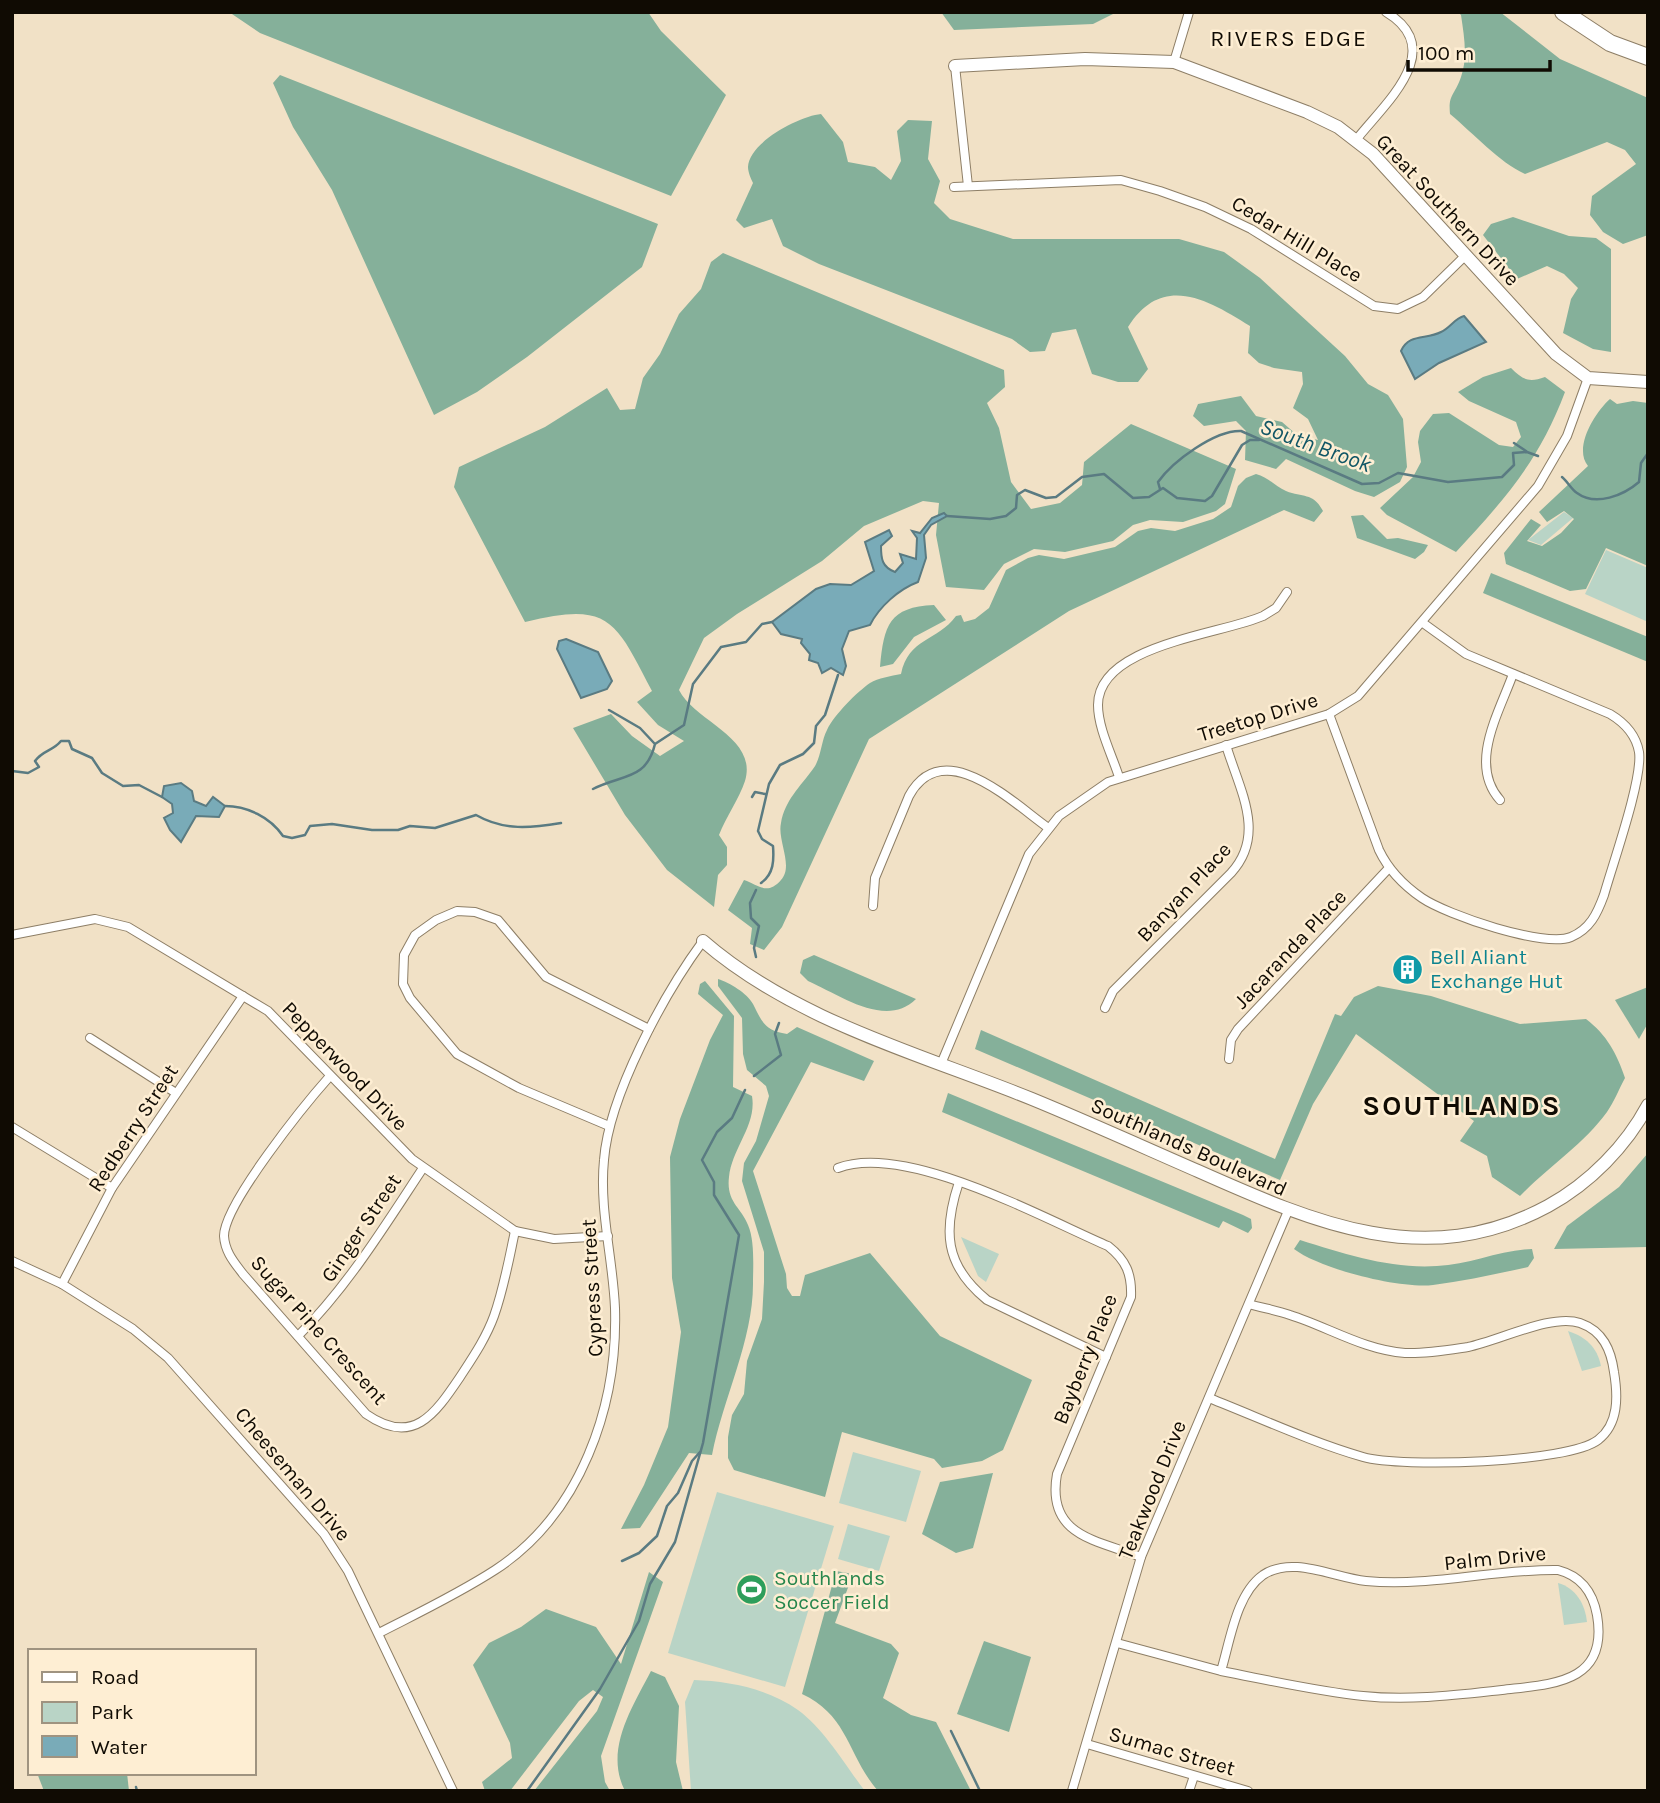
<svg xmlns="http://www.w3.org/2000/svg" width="1660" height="1803" viewBox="0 0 1660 1803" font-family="Karla,sans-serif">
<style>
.green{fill:#b9d4c6}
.forest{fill:#85b09a}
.water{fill:#79abb8;stroke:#5a7b82;stroke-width:2}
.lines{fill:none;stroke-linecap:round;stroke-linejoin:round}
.stream{stroke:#5a7b82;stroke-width:2.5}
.street-casing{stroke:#8d7e66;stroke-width:10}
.secondary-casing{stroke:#8d7e66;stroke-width:14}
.highway-casing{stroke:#8d7e66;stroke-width:18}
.street{stroke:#fff;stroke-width:8}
.secondary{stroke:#fff;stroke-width:12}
.highway{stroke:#fff;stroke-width:16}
.labels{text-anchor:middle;stroke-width:5;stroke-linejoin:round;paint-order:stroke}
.street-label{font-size:21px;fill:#100b03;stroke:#feeed3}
.culture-label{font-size:21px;fill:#0d838f;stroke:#feeed3;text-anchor:start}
.leisure-label{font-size:21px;fill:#27864d;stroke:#feeed3;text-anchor:start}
.neighbourhood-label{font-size:23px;letter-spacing:2px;fill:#100b03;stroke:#feeed3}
.water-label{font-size:23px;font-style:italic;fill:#125766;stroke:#feeed3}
.district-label{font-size:28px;font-weight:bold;letter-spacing:2px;fill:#100b03;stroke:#feeed3}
</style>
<rect width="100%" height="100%" fill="#f1e1c6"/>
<g class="green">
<path d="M1564,512L1573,518L1541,545L1528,540Z"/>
<path d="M1606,550L1648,568V622L1585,594Z"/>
<path d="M961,1237L999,1254L986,1282L978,1276Z"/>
<path d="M1568,1331C1586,1337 1597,1347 1601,1366L1582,1371Z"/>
<path d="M853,1452L921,1471L906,1522L839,1503Z"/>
<path d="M717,1492L834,1526L785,1687L668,1653Z"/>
<path d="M848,1524L890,1536L879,1571L838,1559Z"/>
<path d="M1558,1583C1576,1588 1585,1604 1587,1622L1564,1625Z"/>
<path d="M694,1680C729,1681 769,1689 798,1710C825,1730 845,1765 865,1791H691L685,1702Z"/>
</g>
<g class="forest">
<path d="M229,12H648L661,31L726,95L671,196L260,33Z"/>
<path d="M941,12H1117L1093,24L954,30Z"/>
<path d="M1458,12H1500L1560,59L1648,98V235L1623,244L1603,232L1590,215L1592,196L1636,164L1625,150L1607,142L1525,174C1499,162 1474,134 1450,114C1448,94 1455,95 1461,77C1468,57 1464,36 1461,15Z"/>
<path d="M280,75L658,224L642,267L527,357L477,392L434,415L332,190L293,127L273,83Z"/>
<path d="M821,114L843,142L848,162L875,167L891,180L901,161L897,131L908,120L932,121L928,159L940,181L934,203L950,219L1013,239H1179L1224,252L1260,278L1345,356L1368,384L1388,395L1403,419L1407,467L1400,482L1374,497L1355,491L1286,459L1276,469L1245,460L1246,431L1236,421L1204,426L1193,416L1198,404L1241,396L1256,416L1282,422L1297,435L1318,440L1308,419L1293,408L1303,384L1302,372L1274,368L1259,363L1248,353L1250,326C1207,299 1162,273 1128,327L1148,369L1138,382H1118L1092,374L1076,329L1052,333L1045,351L1030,352L1012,339L819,264L783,246L772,219L744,228L736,220L753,183C751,179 748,172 748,167C749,142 800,116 821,114Z"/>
<path d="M1513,217L1569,236L1596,238L1611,249V352L1593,349L1563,333L1571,299L1578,288L1564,274L1547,266L1517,279L1483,235L1491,224Z"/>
<path d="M723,253L1004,370L1005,387L987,403L999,428L1011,482L1031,509L1060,503L1082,485L1084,462L1131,424L1236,469L1225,504L1216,511L1183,522L1150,520L1133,525L1113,541L1065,552L1034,549L1004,564L984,590L946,587L936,535L939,503L923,501L864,526L822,561L737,614L704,638L679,690C695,722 758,737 745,781C739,799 726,817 719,835L727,847V865L718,875L714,907L667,870L625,815L573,728L611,714L632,736L660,756L684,741L658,725L637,702L652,691C615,620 610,601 525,622L454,487L459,467L545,427L607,388L620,410L635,409L643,378L660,354L679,314L701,289L711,262Z"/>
<path d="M1511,368C1523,380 1529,383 1545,377L1565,392C1539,461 1505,499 1456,552L1387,515L1380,508L1413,477L1421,462L1418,442L1420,431L1433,414L1449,413L1499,445L1513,447L1521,437L1516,422L1469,401L1458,392L1483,377Z"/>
<path d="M1610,399L1617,404L1633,401L1648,403V566L1606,548L1586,589L1570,591L1506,564L1504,553L1531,519L1541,525L1527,541L1542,546L1561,533L1574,519L1564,511L1547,522L1539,512L1588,466C1573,448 1595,412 1610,399Z"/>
<path d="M1256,474C1268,477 1275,486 1286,491C1303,498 1313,492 1323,511L1314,522L1284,510L1069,611L869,739L782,927L764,950L750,944L752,928L728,910L744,880C759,885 767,896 781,880C794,866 777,840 781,823C785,800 800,787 813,769C821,759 821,741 827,730C834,715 857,692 870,683C878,678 891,676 901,674C909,637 937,642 956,616L961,615L964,622L975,619L989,608L1006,570L1028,558L1039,555L1064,559L1115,547L1138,531L1151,528L1175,531L1213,519L1231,507L1238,486L1246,478Z"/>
<path d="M1363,515L1387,539L1398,538L1428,545L1424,552L1415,559L1357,538L1351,516Z"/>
<path d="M1491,573L1648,637V662L1483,593Z"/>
<path d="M934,605L946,620L914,637L893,664L880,667C884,625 889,607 934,605Z"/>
<path d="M814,955L916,999C886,1029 840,995 808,981L800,973L803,960Z"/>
<path d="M718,979C730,983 747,993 753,1004C763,1024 765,1030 787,1034L797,1027L874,1061L864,1081L811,1062L753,1171L786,1274L787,1288L792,1296H800L805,1275L870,1253L940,1336L1032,1380L1003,1450L982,1461L942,1468L934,1459L842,1432L825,1497L734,1470L728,1458V1437L732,1415L744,1394L747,1361L762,1319L764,1282V1252L742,1181L744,1163L756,1141L769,1096L766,1086L747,1070L743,1054L742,1018L718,986Z"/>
<path d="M705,981L734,1016L733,1087L752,1096C757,1125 732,1148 729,1177C726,1202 741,1207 748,1225C755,1241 753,1267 753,1284C753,1340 723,1399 712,1455L689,1453L640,1528L621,1529L644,1485L668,1427L681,1332L672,1278L670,1157L680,1119L710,1040L723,1015L698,994L700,984Z"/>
<path d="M1378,986L1431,996L1520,1024L1586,1019C1607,1035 1617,1054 1625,1078C1619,1089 1614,1102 1607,1112C1583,1145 1548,1167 1520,1196L1492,1177L1487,1156L1460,1141L1474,1121L1356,1034L1313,1104L1280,1180L975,1049L981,1030L1275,1159L1335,1014L1341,1016L1354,997Z"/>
<path d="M1648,987V1023L1639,1039L1615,1000Z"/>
<path d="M948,1093L1243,1215L1251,1219L1252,1228L1248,1233L1223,1221L1219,1228L942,1112Z"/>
<path d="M1648,1153V1247L1554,1249L1567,1226L1619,1187Z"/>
<path d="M1300,1240C1345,1254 1390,1269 1437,1266C1469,1265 1500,1250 1532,1249L1534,1258L1528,1267C1497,1274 1464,1281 1433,1285C1400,1289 1320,1269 1294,1249Z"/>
<path d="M993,1473L973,1548L956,1553L922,1534L940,1482Z"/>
<path d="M836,1571L853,1574L835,1623L891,1644L899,1653L883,1698L911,1715L936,1722L971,1791H878C847,1755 849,1716 802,1694Z"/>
<path d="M649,1572L663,1582L601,1756L605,1782L610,1791H534L597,1711L603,1697L593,1690L579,1701L510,1791H485L482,1782L512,1758L510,1743L473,1665L489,1643L521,1627L546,1609L596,1627L621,1664Z"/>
<path d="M984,1641L1031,1657L1009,1732L957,1714Z"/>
<path d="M651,1671L665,1677L679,1706L676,1762L683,1791H625C604,1750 632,1708 651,1671Z"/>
<path d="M37,1773H127L129,1791H44Z"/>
</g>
<g class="water">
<path d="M1464,316L1486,342L1439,363L1415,379L1401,351C1409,333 1426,340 1441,332C1450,328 1455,318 1464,316Z"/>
<path d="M944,513L947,516L931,525L924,535L926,558L918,582C899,589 879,607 870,625L849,631L842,649L846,666L843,675L831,668L822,673L818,663L809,660L810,654L801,643L802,639L781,634L772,622L816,589L830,584L851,585L874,571L865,542L889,530L892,536L881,546C881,559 882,567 895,572L903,563L900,554L916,559L917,538L912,531L920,533L932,518Z"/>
<path d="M566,639L598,652L612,681L607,689L581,698L557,649L559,641Z"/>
<path d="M181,783L192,791L194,801L206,806L213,797L225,806L219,817L196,816L181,842L170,830L164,818L173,813L172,804L162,797L164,786Z"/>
</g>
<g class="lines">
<g class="stream">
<path d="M1514,443L1526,451"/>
<path d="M1562,477C1568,482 1571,489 1577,493C1596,507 1624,495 1639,482L1641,463L1648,453"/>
<path d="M1160,489L1158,482C1173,461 1215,430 1241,431L1362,484L1379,483L1398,473L1448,482L1502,477L1514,465L1513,453L1527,452L1538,456"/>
<path d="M947,516L990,519L1006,516L1016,508L1017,495L1025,490L1046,498L1056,497L1082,477L1104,474L1133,498L1149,497L1163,488L1177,498L1205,501L1212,496L1242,445L1250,440H1259"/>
<path d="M609,710L640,728L654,743"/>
<path d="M12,771L28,773L39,767L35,761C43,750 53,751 61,741H69L72,749L92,758L102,773L123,786L139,785L162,797"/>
<path d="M593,789C622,774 646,781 655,744L684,725L693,684L721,647L746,642L762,624L772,622"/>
<path d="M752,797L755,792L765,794"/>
<path d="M225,806C247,806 270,817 283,836L292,838L305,835L310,826L332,824L372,830H398L410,826L435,828L476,815C504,831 531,828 561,823"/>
<path d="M761,883C774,874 774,860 773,846L762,839L758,831L769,784L780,765L803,754L814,743L816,726L825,715L838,675"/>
<path d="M756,957L754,948L759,926L751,918L750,903L756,890"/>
<path d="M754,1076L781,1055L775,1034L779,1023"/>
<path d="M622,1561L639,1553L657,1536L667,1506L678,1493L692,1461L700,1452"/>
<path d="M951,1731L980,1791"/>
<path d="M136,1787L137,1791"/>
<path d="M527,1791L600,1689L639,1621L650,1584L675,1542L703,1443L739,1235L714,1195V1182L702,1160L717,1132L732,1118L745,1090"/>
</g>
<defs>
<g id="street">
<path d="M1174,62L1189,12"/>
<path d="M955,66L968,186"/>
<path d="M1356,140C1384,104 1449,50 1386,12"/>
<path d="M954,187L1121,180L1160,191L1205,207L1251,229L1374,306L1398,309L1423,297L1465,256"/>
<path d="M1329,714L1379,850C1389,871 1403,885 1422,898C1447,915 1544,948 1571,937C1590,929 1597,914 1604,895C1612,866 1643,779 1639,752C1636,735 1625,723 1610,714L1466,654L1423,623"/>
<path d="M1119,777C1112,755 1098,728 1098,705C1098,645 1219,635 1263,616L1276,608L1287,592"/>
<path d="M1500,800C1468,764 1499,713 1513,674"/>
<path d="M873,906L875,878L909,796C943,734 1012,802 1047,827"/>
<path d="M12,935L95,919L128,927L268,1011L412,1159L515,1231L554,1239L608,1236"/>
<path d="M1105,1008L1113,991L1231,873C1267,834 1239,789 1226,745"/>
<path d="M90,1038L176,1093"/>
<path d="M1229,1059L1231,1040L1238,1029L1389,868"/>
<path d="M941,1064L1029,854L1059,816L1108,782L1329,714L1358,696L1538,486L1567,436L1588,378"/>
<path d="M330,1076C306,1103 224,1204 224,1236C225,1252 234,1262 243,1274L366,1414C413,1447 435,1414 460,1377C473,1357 486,1338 494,1316C504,1288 509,1259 515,1231"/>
<path d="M609,1126L519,1088L457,1054L410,998L403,984L404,955L415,935L436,920L457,911L475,912L498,920L546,977L649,1029"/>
<path d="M12,1127L112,1188"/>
<path d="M838,1168C905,1142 1043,1218 1108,1246C1126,1260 1132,1274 1131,1297L1057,1474C1046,1536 1096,1540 1141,1557"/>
<path d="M959,1182C943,1230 944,1265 987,1300L1106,1357"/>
<path d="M12,1261L62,1284L133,1329L168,1358L324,1534L348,1571L453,1791"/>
<path d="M62,1284L112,1188L243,996"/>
<path d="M298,1336C348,1286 384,1227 423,1168"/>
<path d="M1209,1398C1260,1418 1311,1442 1363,1457C1401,1468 1568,1463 1598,1440C1619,1424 1618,1396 1614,1372C1611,1350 1603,1331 1580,1323C1552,1313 1499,1341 1468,1347C1448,1350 1425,1354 1405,1353C1364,1350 1328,1327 1290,1315C1276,1310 1262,1308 1249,1304"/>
<path d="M379,1633C418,1613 458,1594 495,1570C581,1514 618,1406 615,1308C613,1259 599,1209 604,1160C609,1095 664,994 703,941"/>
<path d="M1117,1643L1221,1671C1230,1642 1236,1594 1263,1575C1293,1555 1334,1578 1366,1581C1432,1587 1494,1569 1558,1570C1581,1576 1593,1593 1597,1615C1609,1684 1551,1684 1502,1690C1456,1695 1409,1701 1363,1696C1315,1691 1268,1680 1221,1671"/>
<path d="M1087,1744L1248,1791"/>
<path d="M1072,1791L1141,1557L1288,1211"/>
<path d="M1189,1791L1194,1776"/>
</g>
<g id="secondary">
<path d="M955,66L1085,59L1174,62L1307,112L1338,127L1373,154L1556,354L1588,378L1648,382"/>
<path d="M703,941C795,1021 921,1054 1032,1099C1088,1122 1143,1147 1198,1171C1315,1223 1426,1272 1548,1206C1590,1183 1626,1146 1648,1105"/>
</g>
<path id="highway" d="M1563,12L1610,43L1648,57"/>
</defs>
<use href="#street" class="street-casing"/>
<use href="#secondary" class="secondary-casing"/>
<use href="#highway" class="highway-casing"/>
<use href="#street" class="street"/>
<use href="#secondary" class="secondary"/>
<use href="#highway" class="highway"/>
</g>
<defs>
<symbol id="building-disc" viewBox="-11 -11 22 22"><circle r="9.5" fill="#0f9aa8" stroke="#feeed3"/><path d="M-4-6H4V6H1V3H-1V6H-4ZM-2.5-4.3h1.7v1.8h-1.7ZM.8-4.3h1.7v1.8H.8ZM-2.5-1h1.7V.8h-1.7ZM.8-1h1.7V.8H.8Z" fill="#fff"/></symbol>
<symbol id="stadium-disc" viewBox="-11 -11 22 22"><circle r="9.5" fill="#2e9e5b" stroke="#feeed3"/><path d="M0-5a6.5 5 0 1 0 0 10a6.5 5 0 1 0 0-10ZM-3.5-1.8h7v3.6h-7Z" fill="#fff"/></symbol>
</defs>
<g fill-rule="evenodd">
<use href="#building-disc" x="1390" y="952" width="35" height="35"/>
<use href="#stadium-disc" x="734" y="1572" width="35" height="35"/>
</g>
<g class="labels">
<g class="street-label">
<text transform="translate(1448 210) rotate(47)" y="7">Great Southern Drive</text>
<text transform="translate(1297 239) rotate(31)" y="7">Cedar Hill Place</text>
<text transform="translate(1258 717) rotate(-17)" y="7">Treetop Drive</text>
<text transform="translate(1184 892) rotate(-47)" y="7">Banyan Place</text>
<text transform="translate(1290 949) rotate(-47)" y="7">Jacaranda Place</text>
<text transform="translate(345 1066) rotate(46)" y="7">Pepperwood Drive</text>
<text transform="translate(133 1128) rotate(-57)" y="7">Redberry Street</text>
<text transform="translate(1189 1147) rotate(24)" y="7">Southlands Boulevard</text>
<text transform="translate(361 1228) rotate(-56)" y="7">Ginger Street</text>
<text transform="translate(592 1288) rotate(-93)" y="7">Cypress Street</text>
<text transform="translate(319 1330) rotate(48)" y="7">Sugar Pine Crescent</text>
<text transform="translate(1085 1359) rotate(-68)" y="7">Bayberry Place</text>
<text transform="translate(293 1474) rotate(50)" y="7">Cheeseman Drive</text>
<text transform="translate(1152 1490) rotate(-68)" y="7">Teakwood Drive</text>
<text transform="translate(1495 1558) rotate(-6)" y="7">Palm Drive</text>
<text transform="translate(1172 1751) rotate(16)" y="7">Sumac Street</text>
</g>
<g class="culture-label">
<text x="1430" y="964">Bell Aliant<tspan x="1430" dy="24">Exchange Hut</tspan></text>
</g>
<g class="leisure-label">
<text x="774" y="1585">Southlands<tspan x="774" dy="24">Soccer Field</tspan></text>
</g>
<g class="neighbourhood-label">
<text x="1289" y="46">RIVERS EDGE</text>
</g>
<g class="water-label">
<text transform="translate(1316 445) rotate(20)" y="8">South Brook</text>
</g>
<g class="district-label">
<text x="1462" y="1115">SOUTHLANDS</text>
</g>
</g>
<rect width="1660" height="1803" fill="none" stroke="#100b03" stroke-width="28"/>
<rect x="28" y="1649" width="228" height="126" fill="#feeed3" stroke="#9f9380" stroke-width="2"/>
<rect x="42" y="1672" width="35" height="10" fill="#ffffff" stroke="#9f9380" stroke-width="2"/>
<text x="91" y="1684" font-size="21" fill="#100b03">Road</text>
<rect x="42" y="1702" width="35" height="21" fill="#b9d4c6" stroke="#9f9380" stroke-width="2"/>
<text x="91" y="1719" font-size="21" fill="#100b03">Park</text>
<rect x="42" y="1736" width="35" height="21" fill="#79abb8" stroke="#9f9380" stroke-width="2"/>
<text x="91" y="1754" font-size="21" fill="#100b03">Water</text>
<path d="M1408 60v10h142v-10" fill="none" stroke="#100b03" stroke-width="3.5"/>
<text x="1418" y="60" font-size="21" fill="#100b03" stroke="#feeed3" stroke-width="5" paint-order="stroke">100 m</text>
</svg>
